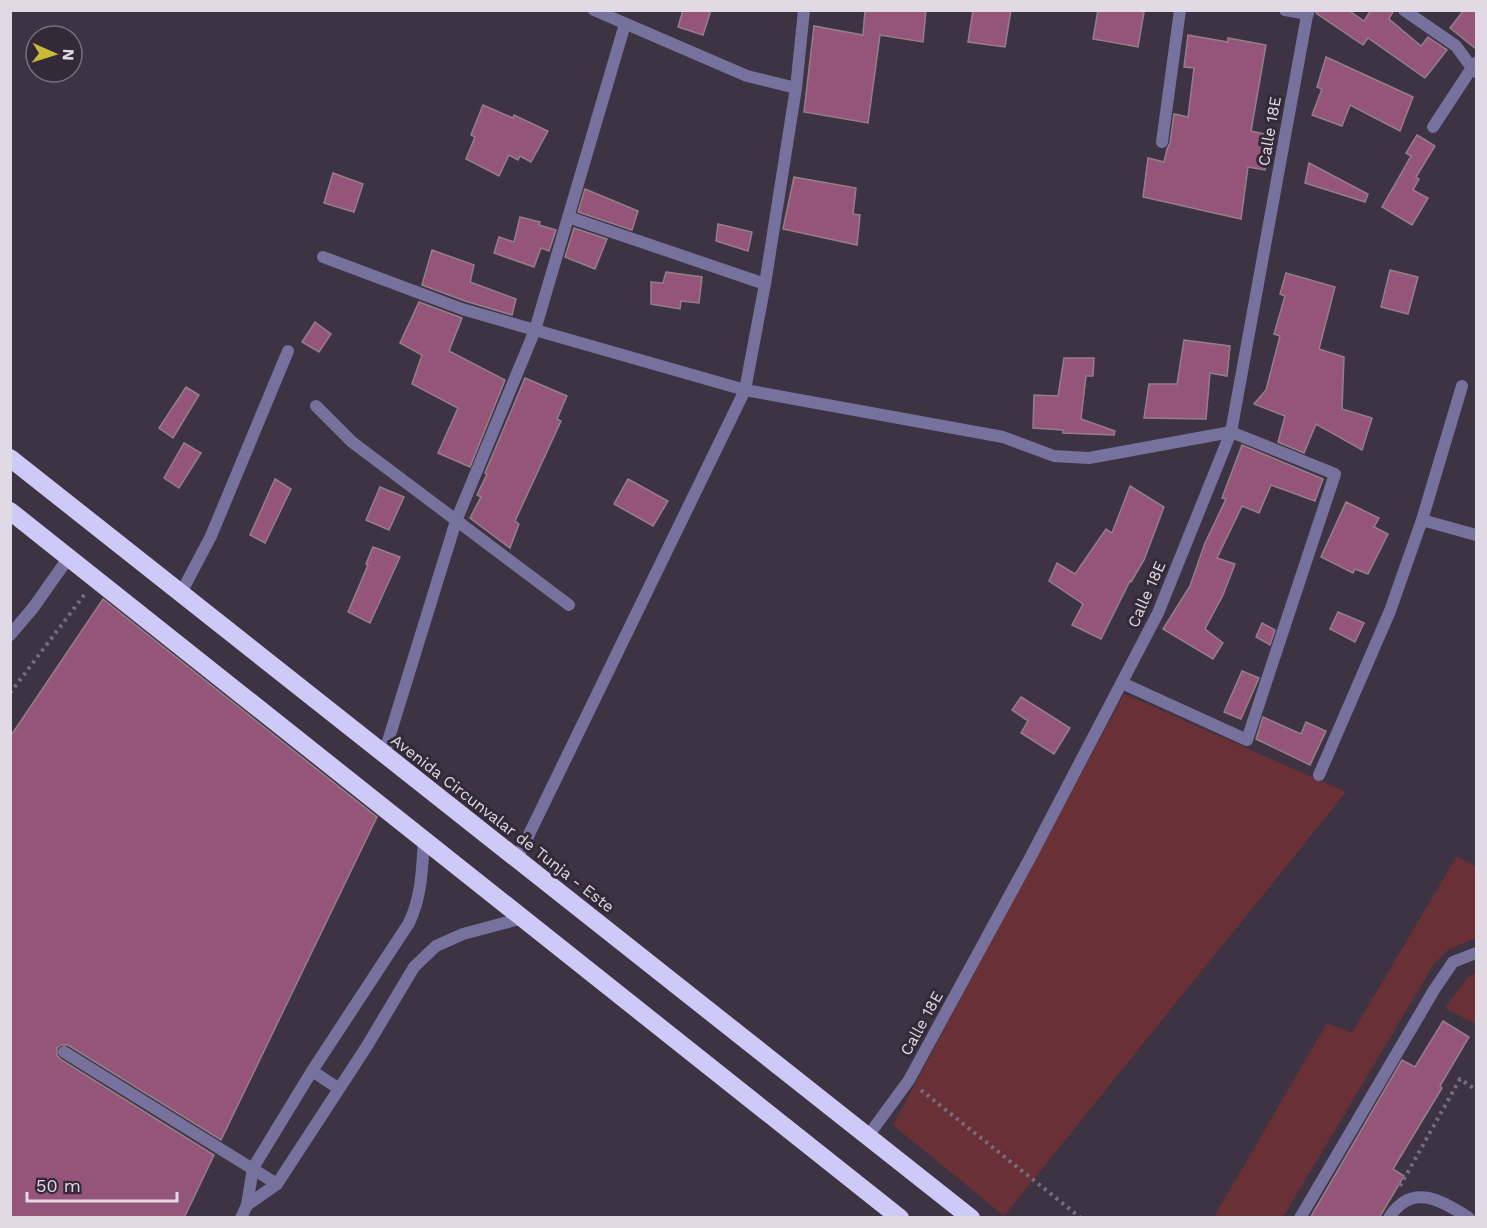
<svg xmlns="http://www.w3.org/2000/svg" width="1487" height="1228" viewBox="0 0 1487 1228" font-family="'Work Sans',sans-serif">
<style>
.green{fill:#693035}
.building{fill:#955578;stroke:#947f89;stroke-width:1.5}
.lines{fill:none;stroke-linecap:round;stroke-linejoin:round}
.path{stroke:#776d7b;stroke-width:4;stroke-dasharray:3 4.5;stroke-linecap:butt}
.lane{stroke:#77719e;stroke-width:12}
.street{stroke:#77719e;stroke-width:12}
.highway{stroke:#cec9f6;stroke-width:18}
.labels{text-anchor:middle;stroke-width:6;stroke-linejoin:round;paint-order:stroke}
.street-label{font-size:16px;fill:#e1d9e3;stroke:#342937}
</style>
<rect width="100%" height="100%" fill="#3e3342"/>
<g class="green">
<path d="M1124,694L1346,792L1004,1216L893,1125Z"/>
<path d="M1457,856L1476,867V938L1448,950L1434,964L1283,1217H1214L1327,1023L1352,1033Z"/>
<path d="M1476,973V1022L1475,1024L1445,1008L1468,977Z"/>
</g>
<g class="building">
<path d="M683,10H711L703,35L678,27Z"/>
<path d="M865,10H926L923,42L880,35L868,123L804,112L814,26L863,35Z"/>
<path d="M973,10H1011L1005,47L968,42Z"/>
<path d="M1098,10H1133L1144,12L1138,47L1093,39Z"/>
<path d="M1316,10H1348L1364,21L1371,10H1394L1389,19L1421,46L1428,37L1447,50L1425,78L1368,38L1363,45L1316,13Z"/>
<path d="M1464,10H1476V49L1450,28Z"/>
<path d="M1188,35L1228,42V38L1266,45L1251,131L1273,136L1265,170L1248,167L1241,219L1143,197L1148,158L1164,162L1167,149L1170,143L1174,114L1188,117L1194,68L1184,67Z"/>
<path d="M1326,57L1413,97L1400,131L1350,105L1342,126L1312,115L1322,89L1317,87Z"/>
<path d="M483,105L513,118L514,115L548,131L531,162L520,156L518,160L509,155L499,176L466,159L475,137L471,135Z"/>
<path d="M1417,135L1435,146L1416,177L1419,179L1413,190L1428,198L1412,225L1382,207L1411,156L1406,153Z"/>
<path d="M1309,163L1368,194L1365,202L1305,183Z"/>
<path d="M333,173L363,184L354,212L324,203Z"/>
<path d="M794,177L856,188L853,214L860,215L857,245L783,229Z"/>
<path d="M585,189L638,211L632,230L578,212Z"/>
<path d="M520,217L540,222L539,225L556,230L549,251L541,248L534,267L494,253L499,237L514,242Z"/>
<path d="M718,224L752,232L748,251L716,241Z"/>
<path d="M574,228L607,239L595,269L565,257Z"/>
<path d="M432,250L474,265L470,282L516,299L512,315L465,301L422,285Z"/>
<path d="M1390,270L1418,277L1408,314L1381,307Z"/>
<path d="M666,272L702,277L699,303L681,301L680,309L651,304V282L663,283Z"/>
<path d="M1286,273L1335,287L1319,349L1344,357L1342,409L1372,418L1362,450L1316,424L1304,453L1278,442L1285,416L1254,404L1266,390L1280,336L1274,334L1285,296L1280,294Z"/>
<path d="M419,302L462,318L449,351L505,380L470,467L438,453L458,408L412,384L422,355L400,343Z"/>
<path d="M315,322L331,334L319,352L302,342Z"/>
<path d="M1184,340L1230,346L1227,376L1210,373L1206,419L1144,418L1149,384H1177Z"/>
<path d="M1064,358H1094L1093,376H1086L1081,419L1115,431L1114,435L1063,433V430L1033,428L1034,395L1058,396Z"/>
<path d="M525,378L567,396L557,419L561,421L515,521L519,524L510,548L470,518L481,497L477,495L487,474L485,473Z"/>
<path d="M186,387L199,395L173,438L159,428Z"/>
<path d="M184,443L201,453L179,488L164,478Z"/>
<path d="M1242,445L1323,479L1315,501L1271,485L1259,513L1242,506L1217,558L1235,564L1223,595L1205,629L1223,643L1213,659L1163,629L1190,586L1205,543L1226,499L1222,498Z"/>
<path d="M275,479L291,489L265,543L250,535Z"/>
<path d="M628,479L668,501L653,526L614,504Z"/>
<path d="M1130,486L1164,507L1144,560L1131,582L1130,581L1101,639L1072,625L1083,604L1049,581L1057,563L1075,574L1106,529L1112,533Z"/>
<path d="M380,487L404,497L389,530L366,520Z"/>
<path d="M1346,502L1379,518L1374,527L1388,534L1368,574L1355,569L1353,573L1321,557Z"/>
<path d="M373,547L400,557L370,623L348,612L368,565L366,564Z"/>
<path d="M103,599L377,817L221,1140L68,1045H61L57,1048V1055L60,1059L214,1155L184,1218H10V737Z"/>
<path d="M1338,612L1364,623L1355,642L1330,629Z"/>
<path d="M1262,623L1275,630L1270,645L1256,637Z"/>
<path d="M1242,671L1259,678L1241,719L1224,712Z"/>
<path d="M1021,697L1070,728L1054,754L1021,733L1028,721L1012,710Z"/>
<path d="M1263,717L1301,734L1306,722L1326,731L1310,765L1256,739Z"/>
<path d="M1443,1021L1469,1037L1440,1086L1442,1088L1393,1169L1404,1176L1379,1218H1310L1402,1060L1415,1067Z"/>
</g>
<g class="lines">
<g class="path">
<path d="M10,693L85,594"/>
<path d="M921,1090L1081,1218"/>
<path d="M1400,1186L1460,1079L1476,1090"/>
</g>
<g class="lane">
<path d="M323,257L462,309L535,330"/>
<path d="M181,593L211,536L288,351"/>
<path d="M10,635L33,608L69,557"/>
<path d="M64,1052L277,1184"/>
<path d="M312,1071L338,1088"/>
<path d="M247,1205L277,1184L367,1046L414,967L436,946L463,934L523,918"/>
<path d="M241,1218L247,1205L253,1168L312,1071L409,923C422,895 422,869 424,839"/>
<path d="M1300,1218L1434,990L1453,962L1476,953"/>
</g>
<g class="street">
<path d="M594,10L747,76L796,88"/>
<path d="M1285,10L1308,14"/>
<path d="M1404,10L1456,46L1472,68L1476,72"/>
<path d="M1433,127L1475,63"/>
<path d="M1162,142L1180,10"/>
<path d="M568,217L765,284"/>
<path d="M535,330L745,390L1003,437L1054,456L1089,458L1231,432L1335,474L1247,740L1122,683"/>
<path d="M316,406L352,442L569,605"/>
<path d="M1422,520L1476,535"/>
<path d="M384,754L456,521L535,330L625,24"/>
<path d="M1319,775L1390,611L1422,520L1462,386"/>
<path d="M517,859L745,390L765,284L796,88L804,10"/>
<path d="M868,1136L909,1080L1030,858L1158,613L1231,432L1308,10"/>
<path d="M1389,1218C1411,1182 1442,1200 1469,1218"/>
</g>
<g class="highway">
<path d="M10,458L971,1218"/>
<path d="M10,511L900,1218"/>
</g>
</g>
<g class="labels">
<g class="street-label">
<text transform="translate(1269 131) rotate(-80)" y="6">Calle 18E</text>
<text transform="translate(1146 594) rotate(-66)" y="6">Calle 18E</text>
<text transform="translate(503 823) rotate(38)" y="6">Avenida Circunvalar de Tunja - Este</text>
<text transform="translate(921 1023) rotate(-61)" y="6">Calle 18E</text>
</g>
</g>
<rect width="1487" height="1228" fill="none" stroke="#e1d9e3" stroke-width="24"/>
<g transform="translate(54 54) rotate(93)"><circle r="28" fill="#342937" stroke="#796f7c" stroke-width="1.5"/>
<path d="M0-4.5L10 22L0 15L-10 22Z" fill="#caba3a"/>
<text y="-9" font-size="16" font-weight="bold" text-anchor="middle" fill="#e1d9e3">N</text>
</g>
<path d="M27 1192v9h150v-9" fill="none" stroke="#e1d9e3" stroke-width="3"/>
<text x="36" y="1192" font-size="18" fill="#e1d9e3" stroke="#342937" stroke-width="4.5" paint-order="stroke">50 m</text>
</svg>
